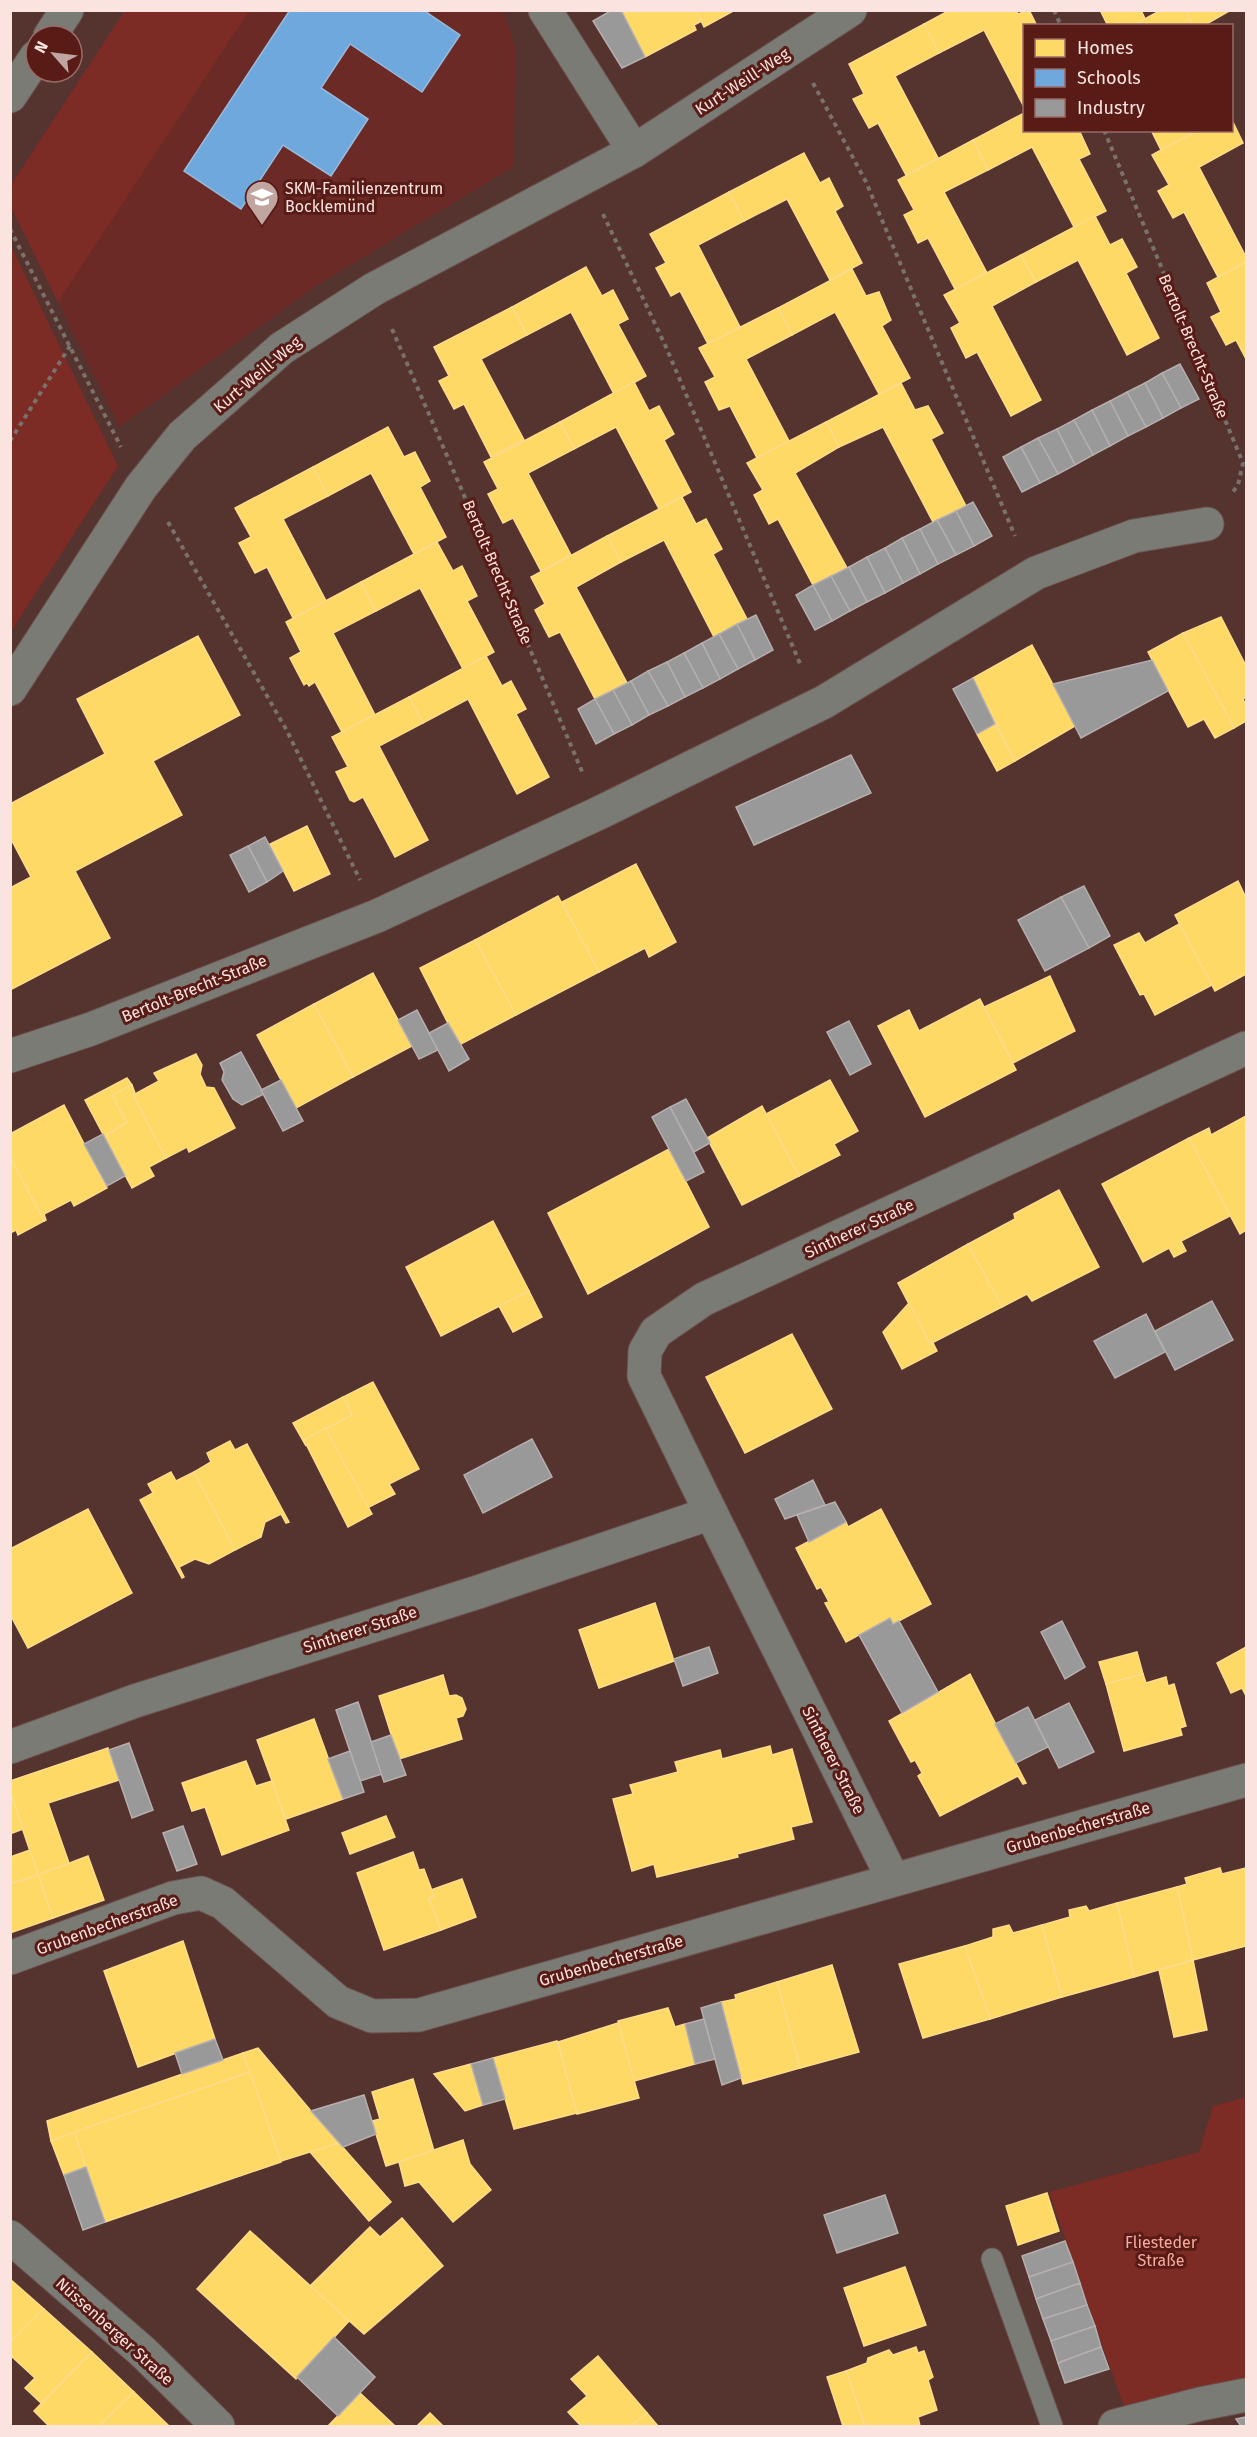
<svg xmlns="http://www.w3.org/2000/svg" width="1257" height="2437" viewBox="0 0 1257 2437" font-family="'Fira Sans',sans-serif">
<style>
.built{fill:#6b2a25}
.green{fill:#7c2b25}
.homes{fill:#ffd966;stroke:#fedc8a;stroke-width:1.5}
.schools{fill:#6fa8dc;stroke:#99badd;stroke-width:1.5}
.industry{fill:#999;stroke:#b6afae;stroke-width:1.5}
.lines{fill:none;stroke-linecap:round;stroke-linejoin:round}
.service-casing{stroke:#6c524f;stroke-width:23}
.minor-casing{stroke:#6c524f;stroke-width:35}
.path{stroke:#7a716c;stroke-width:4;stroke-dasharray:4.5 4.5;stroke-linecap:butt}
.service{stroke:#7a7b75;stroke-width:21}
.minor{stroke:#7a7b75;stroke-width:33}
.labels{text-anchor:middle;stroke-width:6;stroke-linejoin:round;paint-order:stroke}
.street-label{font-size:16px;fill:#fbe3df;stroke:#581b16}
.poi-label{font-size:16px;fill:#fbe3df;stroke:#581b16;text-anchor:start}
.park-label{font-size:16px;fill:#f7aa9f;stroke:#581b16}
</style>
<rect width="100%" height="100%" fill="#55332f"/>
<path class="built" d="M249,11H503L516,49L513,167L319,284L119,427L58,302Z"/>
<g class="green">
<path d="M125,10L249,11L58,302L11,207V185Z"/>
<path d="M11,246L118,466L11,631H10Z"/>
<path d="M1246,2097V2383L1125,2410L1049,2192L1199,2152L1213,2106Z"/>
</g>
<g class="homes">
<path d="M621,10H696L702,21L694,25L696,30L645,57Z"/>
<path d="M696,10H735L704,27Z"/>
<path d="M950,10H1016L1018,14L1029,10L1037,26H1024V107L984,30L939,53L924,24Z"/>
<path d="M1100,10H1141L1145,19L1132,26H1108Z"/>
<path d="M1161,10H1185L1193,26H1132Z"/>
<path d="M1185,10H1231L1203,26H1193Z"/>
<path d="M924,24L939,53L895,76L938,158L906,175L878,123L869,128L853,99L864,94L849,64Z"/>
<path d="M1024,113V130H1079L1090,154L1079,159L1106,211L1074,227L1032,147L988,170L973,140Z"/>
<path d="M1232,120L1243,143L1199,167L1246,257V262L1218,277L1184,212L1173,218L1158,191L1169,185L1152,155L1197,130H1232Z"/>
<path d="M1151,130H1191L1193,133L1161,150Z"/>
<path d="M973,140L988,170L944,192L987,273L955,289L928,238L918,243L904,215L914,210L898,180Z"/>
<path d="M804,153L820,183L829,178L843,206L835,211L862,263L830,280L787,199L744,221L729,192Z"/>
<path d="M729,192L744,221L698,245L740,327L708,344L680,291L671,296L656,268L666,263L650,234Z"/>
<path d="M1095,216L1110,245L1122,239L1137,267L1126,273L1159,338L1127,355L1078,260L1036,282L1021,255Z"/>
<path d="M1021,255L1036,282L992,306L1041,400L1011,416L977,352L966,358L951,328L960,323L944,295Z"/>
<path d="M1246,262V359L1236,340L1226,345L1211,317L1221,312L1207,283Z"/>
<path d="M586,267L602,296L613,290L628,319L618,324L646,376L614,394L571,312L527,335L512,307Z"/>
<path d="M852,269L866,296L879,292L891,320L882,326L910,378L879,394L835,312L792,335L778,308Z"/>
<path d="M512,307L527,335L481,359L524,440L491,457L464,404L454,409L439,381L449,376L434,347Z"/>
<path d="M778,308L792,335L746,359L789,441L757,458L730,406L719,410L705,382L715,377L699,348Z"/>
<path d="M634,382L649,411L659,406L674,434L664,440L691,492L659,509L616,427L574,449L560,422Z"/>
<path d="M901,383L915,410L928,406L943,433L931,439L966,506L933,522L883,427L839,447L826,422Z"/>
<path d="M560,422L574,449L528,473L571,555L541,571L513,518L503,523L488,494L498,489L484,462Z"/>
<path d="M826,422L839,447L795,473L847,568L813,585L778,519L769,524L754,495L763,490L747,463Z"/>
<path d="M388,427L404,457L415,452L430,481L420,487L446,537L414,554L371,473L328,496L313,467Z"/>
<path d="M313,467L328,496L283,519L326,601L293,618L267,567L255,573L239,543L251,537L235,508Z"/>
<path d="M682,497L696,524L706,519L722,549L713,554L747,619L714,637L664,540L621,562L607,536Z"/>
<path d="M607,536L621,562L576,587L627,683L595,699L560,632L549,637L535,610L545,604L531,577Z"/>
<path d="M437,542L453,571L462,566L477,596L467,601L494,652L463,669L420,588L376,611L361,582Z"/>
<path d="M361,582L376,611L333,633L375,715L342,732L315,682L309,686L307,683L304,685L290,658L301,652L286,622Z"/>
<path d="M1221,617L1246,666V697L1243,699L1246,705V721L1234,728L1183,633Z"/>
<path d="M1183,633L1234,728L1215,738L1204,719L1188,727L1148,652Z"/>
<path d="M198,636L240,715L153,761L182,815L75,871L110,938L10,990V888L31,877L10,837V804L105,754L77,699Z"/>
<path d="M1032,645L1075,726L1015,761L973,678Z"/>
<path d="M486,656L502,686L511,681L526,709L516,714L549,777L517,794L468,699L423,723L409,697Z"/>
<path d="M409,697L423,723L379,746L428,840L395,857L363,797L354,802L350,800L336,772L348,767L332,737Z"/>
<path d="M995,724L1015,761L997,771L977,734Z"/>
<path d="M307,826L330,874L294,891L270,844Z"/>
<path d="M636,864L676,942L649,957L645,948L599,972L562,902Z"/>
<path d="M1238,881L1246,898V974L1215,991L1175,915Z"/>
<path d="M558,896L599,972L516,1015L475,940Z"/>
<path d="M1179,924L1212,985L1155,1015L1144,994L1140,995L1114,945L1139,933L1145,943Z"/>
<path d="M475,940L516,1015L459,1045L420,968Z"/>
<path d="M373,973L412,1046L353,1077L314,1004Z"/>
<path d="M1050,976L1075,1031L1013,1063L984,1007Z"/>
<path d="M980,999L1016,1070L925,1117L878,1026L909,1010L919,1031Z"/>
<path d="M314,1004L353,1077L296,1108L257,1035Z"/>
<path d="M196,1054L202,1065L200,1074L206,1087L214,1088L235,1128L189,1152L187,1147L166,1158L133,1095L159,1081L154,1073Z"/>
<path d="M127,1078L132,1085L112,1095L127,1123L104,1136L85,1100Z"/>
<path d="M830,1080L858,1131L834,1144L840,1155L799,1176L766,1114Z"/>
<path d="M132,1085L135,1093L133,1095L166,1158L149,1167L154,1176L132,1188L104,1136L127,1123L112,1095Z"/>
<path d="M64,1105L107,1188L74,1206L71,1200L44,1214L46,1220L44,1221L10,1157V1134Z"/>
<path d="M762,1106L799,1176L742,1205L707,1138Z"/>
<path d="M1246,1116V1230L1240,1234L1189,1138L1209,1128L1211,1135Z"/>
<path d="M1189,1138L1230,1216L1181,1241L1186,1251L1174,1257L1169,1248L1143,1262L1102,1184Z"/>
<path d="M669,1149L709,1227L588,1294L548,1213Z"/>
<path d="M10,1157L44,1221L18,1235L16,1230L10,1233Z"/>
<path d="M1059,1190L1099,1267L1032,1301L1027,1294L1002,1307L968,1244L1015,1219L1014,1214Z"/>
<path d="M493,1221L529,1291L441,1336L406,1267Z"/>
<path d="M968,1244L1002,1307L930,1344L898,1283Z"/>
<path d="M529,1291L542,1317L513,1332L499,1306Z"/>
<path d="M909,1303L930,1344L933,1343L937,1351L902,1369L883,1332Z"/>
<path d="M792,1334L832,1409L745,1453L706,1377Z"/>
<path d="M373,1382L419,1469L389,1484L395,1494L367,1508L325,1428L352,1415L343,1397Z"/>
<path d="M343,1397L352,1415L304,1440L306,1446L293,1423Z"/>
<path d="M325,1428L372,1514L348,1527L304,1440Z"/>
<path d="M230,1441L235,1450L247,1444L289,1522L286,1523L281,1514L265,1522L261,1537L235,1550L194,1472L211,1462L207,1453Z"/>
<path d="M171,1472L176,1481L194,1472L235,1550L209,1564L195,1559L179,1567L184,1577L182,1578L140,1500L153,1493L148,1484Z"/>
<path d="M88,1509L132,1593L28,1648L10,1614V1549Z"/>
<path d="M881,1509L931,1604L893,1624L890,1618L846,1642L825,1603L829,1602L821,1587L817,1589L796,1548L846,1522L848,1527Z"/>
<path d="M655,1603L674,1661L599,1688L579,1630Z"/>
<path d="M1246,1647V1696L1242,1688L1231,1693L1217,1663Z"/>
<path d="M1137,1652L1143,1674L1106,1684L1099,1662Z"/>
<path d="M970,1674L1026,1783L1023,1784L1018,1776L940,1816L918,1776L922,1773L915,1760L911,1762L889,1721Z"/>
<path d="M1143,1674L1146,1683L1166,1677L1168,1686L1174,1684L1186,1726L1180,1728L1182,1735L1124,1751L1106,1684Z"/>
<path d="M443,1675L449,1696L456,1695L462,1698L466,1709L463,1716L456,1718L462,1739L399,1759L379,1696Z"/>
<path d="M314,1719L343,1799L286,1819L257,1740Z"/>
<path d="M770,1746L772,1755L792,1749L812,1822L791,1827L794,1839L737,1854L738,1857L657,1877L654,1864L632,1871L613,1799L633,1794L630,1785L678,1772L675,1762L720,1750L722,1759Z"/>
<path d="M108,1748L119,1780L48,1803L69,1863L38,1875L10,1792V1781Z"/>
<path d="M246,1761L256,1786L272,1781L289,1830L222,1855L205,1807L192,1811L182,1783Z"/>
<path d="M10,1792L23,1829L10,1834Z"/>
<path d="M386,1816L395,1837L350,1854L342,1833Z"/>
<path d="M30,1850L38,1875L10,1884V1857Z"/>
<path d="M413,1852L419,1870L424,1869L434,1896L429,1898L441,1930L384,1950L357,1873Z"/>
<path d="M88,1856L104,1900L53,1918L38,1875Z"/>
<path d="M1220,1868L1222,1874L1246,1868V1946L1193,1960L1177,1887L1187,1884L1185,1878Z"/>
<path d="M38,1875L53,1918L10,1933V1884Z"/>
<path d="M462,1879L476,1917L441,1930L429,1898L434,1896L431,1890Z"/>
<path d="M1177,1887L1193,1960L1134,1977L1117,1903Z"/>
<path d="M1117,1903L1134,1977L1062,1997L1042,1925L1070,1917L1069,1910L1086,1906L1089,1911Z"/>
<path d="M1009,1925L1013,1933L1042,1925L1062,1997L990,2019L965,1946L993,1937V1929Z"/>
<path d="M183,1941L215,2039L138,2067L104,1971Z"/>
<path d="M965,1946L990,2019L923,2038L899,1964Z"/>
<path d="M1193,1960L1207,2030L1174,2037L1159,1970Z"/>
<path d="M832,1965L859,2052L800,2068L777,1982Z"/>
<path d="M777,1982L800,2068L743,2084L721,2002L736,1999L735,1995Z"/>
<path d="M668,2008L675,2027L685,2024L695,2064L634,2081L618,2021Z"/>
<path d="M618,2023L639,2098L577,2114L558,2042Z"/>
<path d="M557,2041L577,2113L514,2129L493,2058Z"/>
<path d="M258,2048L311,2111L339,2143L281,2161L243,2053Z"/>
<path d="M243,2053L250,2072L51,2141L47,2121Z"/>
<path d="M471,2064L483,2105L465,2111L434,2074Z"/>
<path d="M250,2072L281,2162L105,2222L74,2132Z"/>
<path d="M413,2079L434,2151L386,2166L372,2121L380,2119L372,2092Z"/>
<path d="M74,2132L86,2167L64,2175L51,2141Z"/>
<path d="M463,2140L470,2164L491,2190L453,2222L419,2182L405,2186L399,2162Z"/>
<path d="M339,2143L391,2202L369,2221L310,2152Z"/>
<path d="M1047,2193L1059,2231L1018,2245L1006,2206Z"/>
<path d="M402,2218L443,2266L364,2334L310,2286L370,2227L380,2237Z"/>
<path d="M250,2231L349,2321L296,2379L197,2289Z"/>
<path d="M905,2267L926,2325L864,2346L844,2288Z"/>
<path d="M10,2279L44,2309L10,2342Z"/>
<path d="M44,2309L92,2352L41,2403L25,2388L35,2378L10,2355V2342Z"/>
<path d="M916,2347L918,2353L924,2351L933,2377L928,2380L937,2410L918,2417L920,2426H865L846,2371L867,2363L868,2358L889,2350L893,2355Z"/>
<path d="M92,2352L134,2392L99,2426H49L34,2411Z"/>
<path d="M598,2356L647,2413L631,2426H581L568,2412L587,2396L571,2379Z"/>
<path d="M846,2371L865,2426H843L827,2377Z"/>
<path d="M134,2392L169,2426H99Z"/>
<path d="M360,2393L394,2425L393,2426H328Z"/>
<path d="M430,2413L443,2426H417Z"/>
<path d="M647,2413L658,2426H631Z"/>
</g>
<path class="schools" d="M290,10H423L460,35L422,92L350,44L321,88L368,119L331,176L283,145L241,209L184,171Z"/>
<g class="industry">
<path d="M612,10H621L645,57L622,68L593,21Z"/>
<path d="M1180,364L1199,399L1181,408L1162,373Z"/>
<path d="M1162,373L1181,408L1163,418L1145,383Z"/>
<path d="M1145,383L1163,418L1146,427L1127,392Z"/>
<path d="M1127,392L1146,427L1128,436L1110,401Z"/>
<path d="M1110,401L1128,436L1110,446L1092,410Z"/>
<path d="M1092,410L1110,446L1093,455L1074,420Z"/>
<path d="M1074,420L1093,455L1075,465L1057,429Z"/>
<path d="M1057,429L1075,465L1058,474L1038,438Z"/>
<path d="M1038,438L1058,474L1040,483L1021,447Z"/>
<path d="M1021,447L1040,483L1022,492L1003,457Z"/>
<path d="M973,502L992,536L974,546L956,511Z"/>
<path d="M956,511L974,546L956,555L937,520Z"/>
<path d="M937,520L956,555L938,564L920,529Z"/>
<path d="M920,529L938,564L920,574L902,538Z"/>
<path d="M902,538L920,574L903,583L885,548Z"/>
<path d="M885,548L903,583L885,593L867,557Z"/>
<path d="M867,557L885,593L867,602L849,567Z"/>
<path d="M849,567L867,602L850,611L831,576Z"/>
<path d="M831,576L850,611L832,621L813,585Z"/>
<path d="M813,585L832,621L815,630L796,595Z"/>
<path d="M756,615L773,650L755,660L737,624Z"/>
<path d="M737,624L755,660L738,669L719,634Z"/>
<path d="M719,634L738,669L720,679L702,643Z"/>
<path d="M702,643L720,679L703,688L684,653Z"/>
<path d="M684,653L703,688L685,697L667,662Z"/>
<path d="M1152,660L1168,691L1081,738L1053,684Z"/>
<path d="M667,662L685,697L668,706L648,671Z"/>
<path d="M648,671L668,706L649,715L631,681Z"/>
<path d="M973,678L995,724L977,734L953,689Z"/>
<path d="M631,681L649,715L632,725L613,690Z"/>
<path d="M613,690L632,725L614,734L595,699Z"/>
<path d="M595,699L614,734L596,744L578,709Z"/>
<path d="M851,755L871,793L754,845L736,807Z"/>
<path d="M265,837L283,871L267,882L248,846Z"/>
<path d="M248,846L267,882L249,892L230,855Z"/>
<path d="M1084,886L1110,936L1089,948L1061,897Z"/>
<path d="M1061,897L1089,948L1045,971L1018,920Z"/>
<path d="M417,1010L438,1050L419,1059L398,1020Z"/>
<path d="M849,1021L871,1064L850,1075L827,1032Z"/>
<path d="M448,1023L469,1059L449,1071L429,1033Z"/>
<path d="M241,1052L264,1094L242,1105L233,1099L222,1080L224,1072L220,1063Z"/>
<path d="M281,1080L303,1121L283,1131L261,1090Z"/>
<path d="M686,1099L710,1143L694,1152L670,1107Z"/>
<path d="M670,1107L704,1172L686,1181L652,1117Z"/>
<path d="M103,1134L125,1176L107,1186L84,1144Z"/>
<path d="M1212,1301L1233,1340L1175,1370L1155,1331Z"/>
<path d="M1146,1314L1165,1352L1115,1378L1094,1341Z"/>
<path d="M532,1439L552,1477L483,1513L464,1475Z"/>
<path d="M813,1480L825,1505L785,1519L775,1499Z"/>
<path d="M835,1502L846,1522L809,1542L797,1515Z"/>
<path d="M890,1618L893,1624L899,1621L938,1692L902,1713L859,1635Z"/>
<path d="M1062,1621L1085,1667L1065,1679L1041,1632Z"/>
<path d="M709,1647L718,1673L683,1686L674,1659Z"/>
<path d="M358,1702L382,1774L360,1781L336,1710Z"/>
<path d="M1069,1703L1094,1752L1059,1768L1035,1720Z"/>
<path d="M1028,1707L1048,1747L1016,1763L995,1724Z"/>
<path d="M391,1735L406,1775L384,1782L371,1742Z"/>
<path d="M129,1743L153,1810L132,1818L109,1750Z"/>
<path d="M350,1751L364,1792L343,1799L328,1759Z"/>
<path d="M183,1826L197,1864L177,1871L163,1833Z"/>
<path d="M721,2002L741,2078L722,2085L701,2008Z"/>
<path d="M704,2019L715,2059L695,2064L685,2024Z"/>
<path d="M215,2039L223,2060L182,2074L175,2053Z"/>
<path d="M493,2058L505,2099L483,2105L471,2064Z"/>
<path d="M364,2095L376,2134L343,2147L311,2111Z"/>
<path d="M86,2167L105,2222L83,2230L64,2175Z"/>
<path d="M885,2195L898,2233L837,2253L824,2215Z"/>
<path d="M1065,2241L1073,2262L1029,2277L1022,2256Z"/>
<path d="M1073,2262L1080,2283L1036,2299L1029,2277Z"/>
<path d="M1080,2283L1087,2305L1043,2319L1036,2299Z"/>
<path d="M1087,2305L1095,2326L1051,2341L1043,2319Z"/>
<path d="M1095,2326L1101,2347L1058,2363L1051,2341Z"/>
<path d="M334,2337L375,2377L338,2416L297,2377Z"/>
<path d="M1101,2347L1109,2369L1065,2383L1058,2363Z"/>
<path d="M1246,2417V2426H1241L1236,2419Z"/>
</g>
<g class="lines">
<defs>
<path id="service" d="M992,2259L1052,2426"/>
<g id="minor">
<path d="M545,10L634,151"/>
<path d="M50,36L67,10"/>
<path d="M10,96L36,57"/>
<path d="M10,689L141,487L182,436L282,348L374,289L634,151L850,10"/>
<path d="M10,1056L91,1029L377,916L599,813L824,702L1036,573L1134,536L1207,524"/>
<path d="M711,1513L893,1879"/>
<path d="M10,1747L135,1701L478,1592L711,1513L644,1376L645,1351L656,1332L704,1299L1246,1048"/>
<path d="M10,1958L173,1898L201,1893L223,1903L338,2002L372,2016L419,2015L1246,1780"/>
<path d="M10,2237L143,2352L218,2426"/>
<path d="M1115,2426L1200,2404L1246,2395"/>
</g>
</defs>
<use href="#service" class="service-casing"/>
<use href="#minor" class="minor-casing"/>
<g class="path">
<path d="M1054,10L1061,26"/>
<path d="M813,83L866,182L1015,536"/>
<path d="M1104,130L1243,463L1238,485L1232,493"/>
<path d="M603,214L666,347L801,666"/>
<path d="M10,229L121,447"/>
<path d="M392,329C456,476 520,625 583,774"/>
<path d="M10,441L70,346"/>
<path d="M168,522L287,731L360,880"/>
</g>
<use href="#service" class="service"/>
<use href="#minor" class="minor"/>
</g>
<defs>
<symbol id="school-pin" viewBox="-11 -11 22 30"><path d="M0 17L-7.5 6A9.5 9.5 0 1 1 7.5 6Z" fill="#c1a5a1" stroke="#581b16"/><path d="M0-5L7-2L0 1L-7-2ZM-4 1L0 2.5L4 1V4Q0 6-4 4Z" fill="#fff"/></symbol>
</defs>
<g fill-rule="evenodd">
<use href="#school-pin" x="243" y="178" width="38" height="52"/>
</g>
<g class="labels">
<g class="street-label">
<text transform="translate(742 81) rotate(-33)" y="6">Kurt-Weill-Weg</text>
<text transform="translate(1194 346) rotate(67)" y="6">Bertolt-Brecht-Straße</text>
<text transform="translate(257 374) rotate(-40)" y="6">Kurt-Weill-Weg</text>
<text transform="translate(498 572) rotate(67)" y="6">Bertolt-Brecht-Straße</text>
<text transform="translate(194 988) rotate(-22)" y="6">Bertolt-Brecht-Straße</text>
<text transform="translate(859 1228) rotate(-25)" y="6">Sintherer Straße</text>
<text transform="translate(360 1629) rotate(-18)" y="6">Sintherer Straße</text>
<text transform="translate(834 1760) rotate(63)" y="6">Sintherer Straße</text>
<text transform="translate(1078 1827) rotate(-16)" y="6">Grubenbecherstraße</text>
<text transform="translate(107 1924) rotate(-20)" y="6">Grubenbecherstraße</text>
<text transform="translate(611 1960) rotate(-16)" y="6">Grubenbecherstraße</text>
<text transform="translate(115 2331) rotate(42)" y="6">Nüssenberger Straße</text>
</g>
<g class="poi-label">
<text x="285" y="194">SKM-Familienzentrum<tspan x="285" dy="18">Bocklemünd</tspan></text>
</g>
<g class="park-label">
<text x="1161" y="2248">Fliesteder<tspan x="1161" dy="18">Straße</tspan></text>
</g>
</g>
<rect width="1257" height="2437" fill="none" stroke="#fbe3df" stroke-width="24"/>
<rect x="1023" y="24" width="210" height="108" fill="#581b16" stroke="#996b66" stroke-width="1.5"/>
<rect x="1035" y="39" width="30" height="18" fill="#ffd966" stroke="#996b66" stroke-width="1.5"/>
<text x="1077" y="54" font-size="18" fill="#fbe3df">Homes</text>
<rect x="1035" y="69" width="30" height="18" fill="#6fa8dc" stroke="#996b66" stroke-width="1.5"/>
<text x="1077" y="84" font-size="18" fill="#fbe3df">Schools</text>
<rect x="1035" y="99" width="30" height="18" fill="#999999" stroke="#996b66" stroke-width="1.5"/>
<text x="1077" y="114" font-size="18" fill="#fbe3df">Industry</text>
<g transform="translate(54 54) rotate(298)"><circle r="28" fill="#581b16" stroke="#996b66" stroke-width="1.5"/>
<path d="M0-4.5L10 22L0 15L-10 22Z" fill="#c1a5a1"/>
<text y="-9" font-size="16" font-weight="bold" text-anchor="middle" fill="#fbe3df">N</text>
</g>
</svg>
